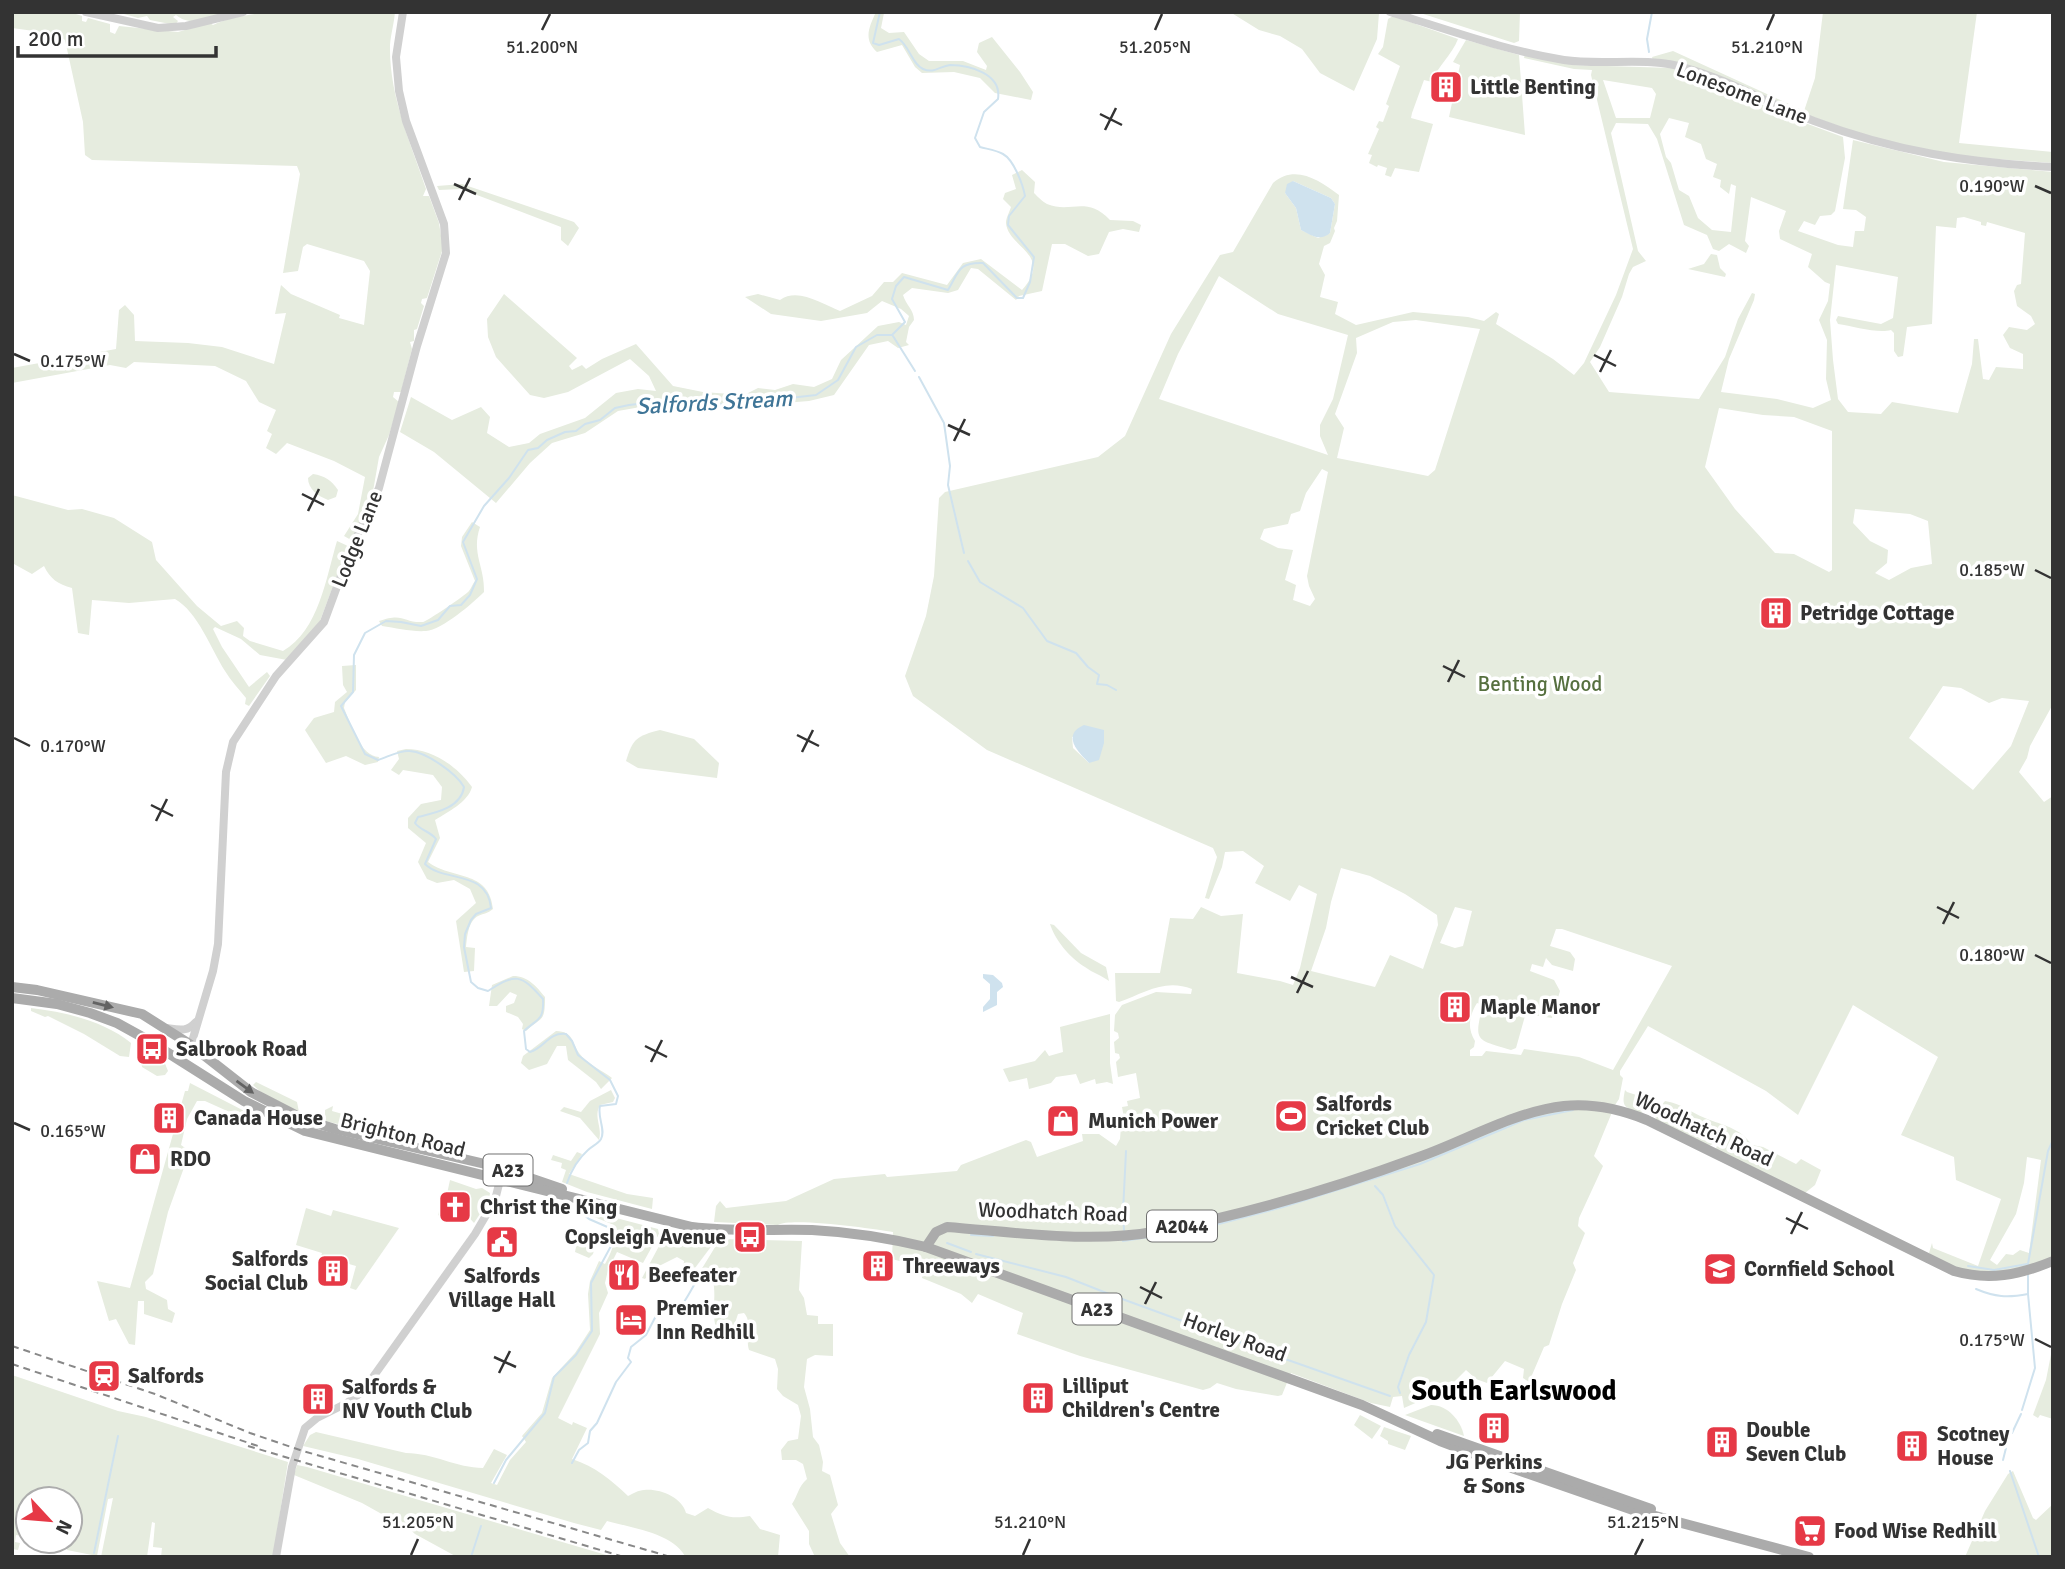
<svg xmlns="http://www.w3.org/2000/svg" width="2065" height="1569" viewBox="0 0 2065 1569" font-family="Signika,sans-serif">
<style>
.green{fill:#e6ecdf;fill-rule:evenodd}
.water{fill:#cfe2ee}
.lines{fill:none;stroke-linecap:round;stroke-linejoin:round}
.stream{stroke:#cfe2ee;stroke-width:2}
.minor{stroke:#d0d0d0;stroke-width:8}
.major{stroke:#ababab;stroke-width:10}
.rail{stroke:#888;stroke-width:2;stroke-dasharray:7 5;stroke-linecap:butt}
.oneway{fill:#636363}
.ticks{fill:none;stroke:#333;stroke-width:2.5}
.labels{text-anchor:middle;stroke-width:7;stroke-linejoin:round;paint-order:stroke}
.shield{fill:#fff;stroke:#707070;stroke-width:2}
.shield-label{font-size:19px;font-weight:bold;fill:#333}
.poi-label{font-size:21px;font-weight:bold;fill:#333;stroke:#fff;text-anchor:start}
.street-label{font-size:21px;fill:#333;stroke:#fff}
.park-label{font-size:21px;fill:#56703f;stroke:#fff}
.water-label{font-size:23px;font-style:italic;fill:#3f7597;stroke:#fff}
.district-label{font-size:28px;font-weight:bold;fill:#000;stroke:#fff}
.ticks-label{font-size:18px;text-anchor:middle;fill:#333;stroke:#fff;stroke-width:7;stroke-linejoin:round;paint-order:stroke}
</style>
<rect width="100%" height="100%" fill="#fff"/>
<g class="green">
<path d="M12,12H70L82,16V21L86,22L88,18L110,24V32L115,34L119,26L178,32L210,23L213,25C256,4 345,12 395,12C394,24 391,33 390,45C389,96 410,141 426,189L423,196H429L439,223L443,248L427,298L422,299L421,303L424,306L417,329L414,330V341L410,342L412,349L401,392H394L393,397L399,402L389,435L379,457L372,497L351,540L344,536L358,514L365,477L334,461L287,443L276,454L266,448L272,434L267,431L276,410L259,402L246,381L215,366L134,362L126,368L110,365L12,383V368L116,349L119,310L125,305L134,315L135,341L188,343L222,347L274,364L286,313L275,314L281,285L291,294L340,315L339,318L364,325L370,271L364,261L307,244L303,247L298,271L283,273L300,174L297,166L92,160L85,155L83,122L65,40L56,34L12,28Z"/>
<path d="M117,12H230C213,17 191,28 176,15L173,17L178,21L175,25L150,20L147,16L138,18Z"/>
<path d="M876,12L884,13L881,28L889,33L904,32L919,54L929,61H963L986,70L987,66L977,52L979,43L992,37L1020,72L1033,92L1031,100L995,93L980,78L954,72L922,73L915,67L902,45L877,52C863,40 869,27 876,12Z"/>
<path d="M1230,12H1376L1379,13L1377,39L1354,91L1320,73L1302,49L1280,36L1259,30Z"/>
<path d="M1417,12H1520L1519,41L1514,43Z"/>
<path d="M1823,12H1977L1959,143L2053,152V163L1969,157L1919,149L1861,134L1653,60L1652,57L1673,51L1804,111L1815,78Z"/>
<path d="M1393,16L1458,39C1452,55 1438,65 1432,82L1424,80L1412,113L1411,118L1433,124L1419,172L1395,168L1391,177L1385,175L1387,168L1378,165L1377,167L1369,163L1372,155L1368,154L1379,129L1376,127L1379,121L1383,122L1389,106L1386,104L1400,66L1378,54L1383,47L1388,19Z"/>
<path d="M1466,40L1519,55L1525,135L1449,117L1460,65L1453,62Z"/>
<path d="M1525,54L1573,65L1673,68L1715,83L1797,120L1843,137L1845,158L1835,211L1831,215L1820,216L1815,225L1804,221L1798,231L1838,245L1853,247L1855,231H1864L1866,217L1856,210L1843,209L1853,140L1944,162L2053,172V704L2030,746L2027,758L2019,772L2044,802L2053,796V1258C2013,1271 1965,1284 1929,1253L1932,1243L1933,1248L1978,1266L2001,1199L1956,1180L1954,1157L1901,1135L1938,1057L1853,1005L1798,1115L1766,1091L1648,1026L1620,1071V1075L1623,1078L1619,1099L1615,1105L1594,1156L1603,1166L1579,1218L1578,1226L1585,1233L1573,1263L1576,1270L1562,1304L1549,1345L1544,1347L1529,1382L1523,1378L1524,1369L1505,1361L1487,1383L1476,1379L1466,1370L1454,1382L1451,1381L1448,1391L1445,1390L1404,1408L1402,1396L1393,1397L1390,1407L1371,1403L1291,1373L1282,1395L1278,1396L1236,1389L1217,1383L1210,1388L1203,1390L1080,1356L1017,1334L1023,1313L978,1294L972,1303L961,1294L922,1278V1267L892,1259L893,1232C875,1229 791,1217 778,1225L714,1222L716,1206L720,1201L726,1208L786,1201L834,1179L885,1174L887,1177L957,1171L961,1165L1026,1140L1031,1142L1037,1157L1083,1141L1082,1134H1099L1116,1146L1120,1139L1121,1127L1125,1123L1122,1107L1128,1106L1127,1101L1140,1098L1136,1073L1118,1077L1116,1062L1120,1058L1119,1054L1115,1053L1114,1042L1119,1038L1118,1033L1114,1031L1115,1015L1122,1005L1156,992L1191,994L1192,989C1165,978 1144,993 1119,1002L1116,1001L1115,973H1160L1170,918L1193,919L1201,907L1221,916L1243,914L1237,973L1280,981L1293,985L1300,968L1317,894L1299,885L1290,901L1255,883L1264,866L1243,851L1225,852L1222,867L1209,899L1205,898L1217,857L1213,848L987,750L913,696L905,676L926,616L934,576L939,498L945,492L1098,457L1125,436L1171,334L1220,255L1233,252L1273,183C1295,164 1319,180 1339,195L1337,221L1334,228L1335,231L1330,243L1324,246L1319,264L1325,275L1320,297L1338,302L1335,314L1356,325L1413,312L1468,317L1484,321L1496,312L1499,314L1496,324L1553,359L1574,375L1584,363L1616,295L1633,249L1591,75L1592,70L1574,69L1524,58ZM1603,80L1652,88L1656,94L1650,118H1616ZM1669,118L1689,123L1685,137L1701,144L1706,159L1717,164L1713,177L1721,180L1720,187L1729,194L1731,184L1736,186L1731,232L1712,230L1698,218L1689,196L1679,190L1671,163L1666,157L1660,134ZM1616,123L1648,124L1657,139L1684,225L1707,235L1713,249L1719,251L1729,244L1746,253L1749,246L1745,241L1751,197L1786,211L1779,231L1780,239L1812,254L1808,267L1825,282L1830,284L1828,301L1819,320L1827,340L1826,379L1831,400L1813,408L1777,399L1721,392L1729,359L1754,300L1755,294L1752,293L1738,319L1725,357L1699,399L1609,392L1590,362L1600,347L1622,297L1629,274L1633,267L1646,261L1638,251L1611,133ZM1293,181L1331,198L1335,204L1330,233L1318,238L1301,230L1296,208L1285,193ZM1964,217L1981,222V225L1986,226L1987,222L2025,233L2021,284L2017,285L2014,291L2017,306L2031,316L2035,324L2027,330L2009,327L2003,335L2010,348L2023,354V369L1996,367L1989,380L1983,379L1978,339H1974L1972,364L1958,413L1892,402L1881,414L1848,412L1838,399L1833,360L1830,320L1836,265L1898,277L1893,318L1881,324L1838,316L1836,320L1838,324C1853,326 1878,334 1891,330L1894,333V351L1898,357L1903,356L1907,327L1932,324L1936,226L1956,228L1957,218ZM1219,276L1278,314L1348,335L1333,399L1320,425V436L1328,455L1159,399L1178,354ZM1416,320L1480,329L1435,470L1428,476L1337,458L1344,428L1335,414L1357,353L1356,338L1393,322ZM1719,408L1763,415L1794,417L1832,431V570L1829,572L1794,554L1775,553L1735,509L1705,467ZM1322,469L1328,472L1307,576L1309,586L1315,599L1310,606L1293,600L1296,585L1285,580L1293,550L1278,548L1260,539L1264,529L1288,524L1291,514L1300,511L1306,493ZM1855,509L1910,514L1928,521L1932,564L1911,568L1889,580L1875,573L1887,563L1888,550L1870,541L1853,523ZM1943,686L1961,688L1989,703L2002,698L2029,701L2011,746L1973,790L1909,738ZM1095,729L1089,763L1073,748L1072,737ZM1341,868L1370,876L1405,894L1437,915L1438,925L1423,969L1390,955L1375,987L1311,971L1326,928L1331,902ZM1455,907L1472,911L1463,946L1455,948L1440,943ZM1556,929H1562L1672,966L1613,1070L1579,1057L1524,1049L1521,1055L1486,1051L1482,1056H1470V1050L1474,1047L1475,1041C1467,1028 1469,1016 1477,1003L1483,1005C1473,1043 1477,1039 1511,1050L1516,1048L1525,1016L1533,1015L1552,1018L1560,991L1554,980L1530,971L1532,964L1543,967L1546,958L1552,965L1573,971L1575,959L1570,952L1550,946ZM2027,1157L2041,1160L2029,1253L2020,1250L2013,1255L2006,1254L1997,1265L1990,1260L2016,1214L2024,1183Z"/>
<path d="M1022,170L1035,182L1034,193C1038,197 1043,202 1047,204C1071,214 1086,195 1110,220L1133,221L1141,225L1139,232L1123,229L1109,232L1099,254L1088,256L1065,244H1052L1042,291L1019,296L1016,300L978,269L971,268L958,290L948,293L912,288L903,295C906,305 914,310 914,320L909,327L906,342L909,345L898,348L888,341L869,345L834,395L809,401L733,407L663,403L618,411L585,433L552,443L530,463L496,503L434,452L400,432L411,397L452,420L481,407L490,417L487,433L509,447L529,443L540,434L585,418L616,393L638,389L656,391L649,376L630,359L568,392L544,398L530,395L496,357L488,337L487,319L504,294L577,358L569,366L572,370L582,365L586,369L602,359L636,344L673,386L703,392L744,395L758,388L775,390L793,384L814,387L832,379L841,360L878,326L899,322L906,325L909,316L901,309L882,301L867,313L821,321L771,314L745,297L758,294L780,300C798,287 822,304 840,311L872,296L884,282H893L902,273L947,285L963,263L981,259L1022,290C1054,254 1008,248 1006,223C1006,218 1009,213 1011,207L1003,199L1005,193L1016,189L1012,175Z"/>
<path d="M462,184L574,222L579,228L568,246L561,240V227L461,189L439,190L437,186Z"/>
<path d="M1711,254L1717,255L1720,268L1726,274L1725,277L1688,269L1704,264Z"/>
<path d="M313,474C325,476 331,480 338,490L336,497L328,500C318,496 308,489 308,478Z"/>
<path d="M12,495L68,510L82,509L114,518L152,542L156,560L197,606L221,626L237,621L244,628L243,636L250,641L283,651C319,630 326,578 337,541L348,546L320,621L287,660L260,655L241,639L215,627L213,629L222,647L249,687L267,672L270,676L249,706L245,704L246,698C239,689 231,681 225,671C211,649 198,612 175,599L129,603L92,600L89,635L78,633L72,588C58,584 50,579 44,566L32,574L14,564Z"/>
<path d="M472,522L480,527C471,553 485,567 484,592C473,603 442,630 426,631C412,632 396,628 382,626L379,621C404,612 403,623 423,622C426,622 466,595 469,591C470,590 474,582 475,581L461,546L462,537Z"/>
<path d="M356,665V690L345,702L344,708C351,724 360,756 379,757L378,762L365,765L346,756L326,763L305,730L314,718L334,712L335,702L347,692L343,685L342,666Z"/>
<path d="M660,730L694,739L719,763L717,778L638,768L626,761C633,738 637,736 660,730Z"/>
<path d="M406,749C432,749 457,766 472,787C468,802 448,812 435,820L440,838L428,862C451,880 489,869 493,909C487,914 485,913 478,916C468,921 467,938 466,947L475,948L474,971L464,972L456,921L476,903L470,889L454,880L437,883L427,879L418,862L426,843L408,828V818L421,804L441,800L442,787L433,775L403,770L399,775L391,770L399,759L397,751Z"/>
<path d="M1050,924L1054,925L1081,953L1106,967L1109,981C1101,975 1093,973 1085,967C1070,958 1055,940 1050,924Z"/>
<path d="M513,976C528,976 536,986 545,997C545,1023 542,1016 526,1031L522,1029L523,1024L518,1017L506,1012V1006L514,1003L517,995L510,992L497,1006H489L492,985Z"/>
<path d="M31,1008C65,1012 104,1021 131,1043L129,1057L120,1056L84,1034L48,1016L45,1017L31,1011Z"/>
<path d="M1110,1014V1063L1113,1084L1107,1082L1096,1084L1095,1079L1080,1084L1076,1074L1056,1077L1051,1083L1029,1089L1027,1078L1009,1082L1003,1069L1035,1061L1045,1050L1049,1056L1063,1052L1060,1027Z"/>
<path d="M556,1031C574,1032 571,1041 579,1053C586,1063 603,1071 612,1078L601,1089L596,1082L568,1060L566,1046H557L547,1064L529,1070L521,1063L523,1056Z"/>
<path d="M144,1049L164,1061L168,1071L165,1075L157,1076L142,1067L141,1060Z"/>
<path d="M256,1082L297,1102L299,1112L261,1092L253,1085Z"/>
<path d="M190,1083L260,1119V1123L258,1125L205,1101H197L187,1119L181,1145L188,1150L186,1162L168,1212L153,1274L145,1282L146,1289L167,1300L168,1309L175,1313L172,1323L144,1314V1301H138L135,1345L129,1344L116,1319L109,1321L97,1281L130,1288L185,1091H188Z"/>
<path d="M611,1090L615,1098L613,1102L600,1105C593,1117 603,1128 599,1140L580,1118L560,1111L564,1107L581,1112L590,1101Z"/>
<path d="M1625,1090L1627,1092L1655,1101L1647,1111L1641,1113C1625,1107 1621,1108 1625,1090Z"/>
<path d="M1665,1101C1682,1104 1690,1112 1705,1118C1724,1126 1739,1127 1752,1145L1763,1147L1796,1164L1801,1159L1821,1170L1815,1185L1805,1193L1716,1149L1719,1137L1717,1135L1713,1144L1708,1146L1656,1120L1655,1113Z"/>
<path d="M333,1106L332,1111L367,1121L364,1130L325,1121V1110Z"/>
<path d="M577,1152L582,1154L569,1174L627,1194L653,1198L652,1209L587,1192L562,1182L566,1170L561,1168L562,1163L551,1160L553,1155L571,1161Z"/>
<path d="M450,1180L476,1189L482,1188L490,1193L489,1200L474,1223L465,1213L459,1222L456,1219L453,1223L438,1215L441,1205L445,1203Z"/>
<path d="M306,1208L331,1216L333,1210L399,1228L356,1290L350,1288L356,1266L321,1256L322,1253L296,1245Z"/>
<path d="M582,1209L658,1229L659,1234L643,1263L617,1252L608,1270L605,1283L608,1293L599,1313L600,1334L558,1418L572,1425L573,1422L587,1428L572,1459C596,1467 610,1479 628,1496C632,1494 639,1490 644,1490C659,1488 682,1497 686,1513L695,1516L708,1508C724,1517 732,1519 750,1516L760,1529L780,1535L778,1557L685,1556C672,1533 632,1528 607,1521L601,1530L574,1523L358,1459L303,1446L310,1435L316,1432L406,1453C433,1453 457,1468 483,1468L494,1449L507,1455L491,1483L497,1485L510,1460L526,1442L522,1436L542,1413L552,1378L575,1353L590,1330L588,1294L590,1281L599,1261L605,1264C612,1251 617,1240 614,1225L582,1212Z"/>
<path d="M584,1231L597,1239L593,1254L589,1258L575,1252L577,1242Z"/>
<path d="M666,1233L712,1240L713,1244L692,1272L683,1268L684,1261L677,1257L653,1269L645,1279L642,1278Z"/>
<path d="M720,1239L802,1241L799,1290L804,1298L807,1315L818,1316V1324H833V1356L815,1355L807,1359L804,1387L810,1409L813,1437L819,1445L823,1462L822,1471L830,1475L838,1505L831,1514L840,1543L850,1557H815L809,1544V1531L792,1504C798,1495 798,1487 807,1479L803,1464L796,1460H782L781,1450L788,1441L798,1439L801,1416L798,1405L783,1396L777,1389L778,1369L775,1359L749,1350C745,1337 753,1323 744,1313L738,1314L733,1329L721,1330L715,1324C712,1308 717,1293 712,1277L701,1270Z"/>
<path d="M2053,1344V1419L2040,1415L2038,1418L2033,1415L2046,1380Z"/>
<path d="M12,1375L118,1411L146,1417L288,1462L273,1557H161L162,1548L153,1547L155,1523L152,1522L147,1557H101L113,1498L108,1499L97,1556L67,1550L68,1544L63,1543L61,1548L45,1541H70V1499H28V1537L16,1535L15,1542L20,1543L18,1550L12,1549Z"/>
<path d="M1431,1405C1448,1405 1461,1421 1464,1436L1405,1415Z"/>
<path d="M1360,1415L1381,1426L1372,1439L1354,1425Z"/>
<path d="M1384,1427L1411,1436L1405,1450L1388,1444V1441L1380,1436Z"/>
<path d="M297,1465L307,1467L613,1557H457L415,1534L399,1519L387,1517L362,1503L294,1475Z"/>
<path d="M2013,1471L2033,1518L2036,1520L2053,1504V1557H1965L1985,1511L2008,1474Z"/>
</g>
<g class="water">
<path d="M1293,181L1331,198L1335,204L1330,233C1320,242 1311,235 1301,230L1296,208L1285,193L1287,184Z"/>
<path d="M1084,725L1104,730V743L1099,760L1089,763C1078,752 1061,735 1084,725Z"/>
<path d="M983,974L993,975L1002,983L1003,987L997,992V1005L983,1012V1007L990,999V984L983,978Z"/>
</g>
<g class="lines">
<g class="stream">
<path d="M1649,52L1647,39L1652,12"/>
<path d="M893,336L915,371"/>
<path d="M919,377L944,423L950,466L948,485L964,553"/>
<path d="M968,561L980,582L1023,608L1047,641L1076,653L1088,667L1099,675L1097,684L1107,685L1116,690"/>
<path d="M567,1183C571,1171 579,1158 588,1150C592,1146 598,1144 601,1139C606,1130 597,1117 600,1106L616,1104L618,1096L610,1080L578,1055L572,1041L566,1034C548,1032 545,1048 530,1052L526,1049L524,1031C538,1018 544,1021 543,999C521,974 516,973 488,991L478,988L471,982L464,947L465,934L471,920L476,914L491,908C487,869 444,883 425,864L436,839C430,831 421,831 415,823L418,817C435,813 461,808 464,787C456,773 426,752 410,751C399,750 388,757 378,760L365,754L341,706L353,692L354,655L365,633L386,621L401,622L421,626L438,620L450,606L461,605L470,595L477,579L463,542L484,506L509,478L528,450L538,448L547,440L565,432L576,431L585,424L600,420L615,408L629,405L663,401L729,405L754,399L772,400L816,395L838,380L856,347L877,335H892L905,322L892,299L896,286L904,277L948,290C959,272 958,262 983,263L1017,298H1023L1030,282L1034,257L1008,225L1009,216L1025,196C1023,185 1014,160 1003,154C996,150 987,149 980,147L975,138L984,112L998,99C1002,74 970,65 950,65C940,66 934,74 923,69C912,64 910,47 899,39L879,45L873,43L880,12"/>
<path d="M1375,1186L1383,1195L1395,1226L1434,1275L1426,1322L1409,1355L1398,1387L1400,1393"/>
<path d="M1124,1230L1123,1212L1126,1151"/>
<path d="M971,1235L993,1236"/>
<path d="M1123,1241L1196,1230L1283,1207L1420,1164L1524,1120L1573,1110"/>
<path d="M947,1243L971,1252"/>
<path d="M976,1254L1066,1277L1109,1294"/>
<path d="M2028,1264L2048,1151L2053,1140"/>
<path d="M1968,1266L1994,1270L2027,1264"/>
<path d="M1976,1289C1995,1297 2007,1298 2028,1294"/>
<path d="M1114,1296L1229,1338"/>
<path d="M1234,1340L1287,1360"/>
<path d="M1288,1360L1390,1396"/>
<path d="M2022,1410L2035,1368L2028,1294V1273"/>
<path d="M2012,1433L2021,1414"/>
<path d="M2003,1460L2006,1448"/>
<path d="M572,1463L579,1450L588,1443L590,1431L597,1423L616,1382L631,1362L628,1358L631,1347L646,1335L658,1312L679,1309C689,1297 694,1282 704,1270L712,1269"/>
<path d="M2010,1471L2039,1557"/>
<path d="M494,1483L506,1460L545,1413L554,1377L576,1355L592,1331L591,1283L611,1246L612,1229L589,1219L575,1208"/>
<path d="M94,1553L118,1436"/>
<path d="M471,1557L481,1526"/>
</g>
<g class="minor">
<path d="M86,12L158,28L186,26L243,12"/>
<path d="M1390,12C1447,29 1506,51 1564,60C1604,66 1648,56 1686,68C1730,80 1771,105 1814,121C1893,151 1969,163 2053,167"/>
<path d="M167,1028C180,1030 187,1032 196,1022"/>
<path d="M191,1045L213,971L218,944L226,772L233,742L276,676L324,622L349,554L379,488L417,346L446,253L444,224L406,121L399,91L396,57L403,12"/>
<path d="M276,1557L292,1467L305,1428L317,1418L347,1403L363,1391L475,1234L495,1200L501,1176"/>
</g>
<g class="major">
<path d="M12,987L37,990L142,1014L191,1045L251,1092L303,1119L335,1129L498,1167L562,1189"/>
<path d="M12,998L57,1004L90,1013L117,1023L146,1039L244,1101L305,1131L692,1227C732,1232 772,1229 812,1230C851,1232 888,1238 926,1247L1362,1405L1440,1441L1509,1467L1633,1510L1809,1557"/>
<path d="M926,1247L936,1232L947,1227C1014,1232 1092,1244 1159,1231C1247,1214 1335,1188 1419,1157C1467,1140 1513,1112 1564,1106C1593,1103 1620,1109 1647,1120L1954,1271C1989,1281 2019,1275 2053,1261"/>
<path d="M1437,1434L1651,1509"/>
</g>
<g class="rail">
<path d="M12,1346L155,1394L250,1433L303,1451L671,1557"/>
<path d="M12,1364L258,1446"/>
<path d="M248,1446L624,1557"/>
</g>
</g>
<defs><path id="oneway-solid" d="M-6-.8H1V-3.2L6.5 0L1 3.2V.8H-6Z" transform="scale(1.75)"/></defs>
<g class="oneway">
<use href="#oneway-solid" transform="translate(103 1005) rotate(14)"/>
<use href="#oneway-solid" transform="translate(245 1087) rotate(36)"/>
</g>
<path class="ticks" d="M542,30L550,14M1155,30L1162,14M1767,30L1774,14M1100,114L1122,125M1105,130L1116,108M454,184L476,194M2035,186L2051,193M459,200L470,178M14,354L30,361M1594,355L1616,366M1600,372L1611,350M948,425L970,435M954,441L965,419M302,494L324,505M308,511L319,489M2035,570L2051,578M1443,666L1465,677M1448,682L1459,660M797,735L819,746M14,738L30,746M802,752L813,730M151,805L173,816M156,821L167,799M1937,907L1959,918M1943,924L1954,902M2035,955L2051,963M1291,977L1313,987M1297,993L1308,971M645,1046L667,1057M651,1062L662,1040M14,1123L30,1130M1786,1218L1808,1229M1791,1234L1802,1212M1140,1287L1162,1298M1145,1304L1156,1282M2035,1339L2051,1347M494,1357L516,1367M499,1373L510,1351M411,1555L418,1539M1023,1555L1030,1539M1635,1555L1643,1539"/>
<defs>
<symbol id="building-square" viewBox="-11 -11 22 22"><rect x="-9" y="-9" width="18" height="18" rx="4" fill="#e63946" stroke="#fff"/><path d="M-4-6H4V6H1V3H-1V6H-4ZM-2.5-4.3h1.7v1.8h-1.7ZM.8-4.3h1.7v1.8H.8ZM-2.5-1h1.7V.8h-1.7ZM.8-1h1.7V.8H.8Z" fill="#fff"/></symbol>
<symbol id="bus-square" viewBox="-11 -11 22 22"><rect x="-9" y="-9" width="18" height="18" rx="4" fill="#e63946" stroke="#fff"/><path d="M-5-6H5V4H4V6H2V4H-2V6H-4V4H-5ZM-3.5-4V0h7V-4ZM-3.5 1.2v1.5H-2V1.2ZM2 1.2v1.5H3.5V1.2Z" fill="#fff"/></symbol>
<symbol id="stadium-square" viewBox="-11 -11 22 22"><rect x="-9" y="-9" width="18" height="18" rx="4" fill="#e63946" stroke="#fff"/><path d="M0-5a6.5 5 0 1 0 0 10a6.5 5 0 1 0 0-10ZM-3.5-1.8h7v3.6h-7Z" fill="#fff"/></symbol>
<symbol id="shop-square" viewBox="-11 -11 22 22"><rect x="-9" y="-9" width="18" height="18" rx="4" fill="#e63946" stroke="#fff"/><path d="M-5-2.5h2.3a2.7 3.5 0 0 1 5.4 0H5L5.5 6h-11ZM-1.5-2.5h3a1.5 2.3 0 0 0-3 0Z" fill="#fff"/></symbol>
<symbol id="church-square" viewBox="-11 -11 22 22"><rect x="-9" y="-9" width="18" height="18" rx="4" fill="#e63946" stroke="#fff"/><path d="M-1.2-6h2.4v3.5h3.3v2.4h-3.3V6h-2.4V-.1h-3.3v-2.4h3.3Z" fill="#fff"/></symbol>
<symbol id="civic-square" viewBox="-11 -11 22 22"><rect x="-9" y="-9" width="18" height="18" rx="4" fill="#e63946" stroke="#fff"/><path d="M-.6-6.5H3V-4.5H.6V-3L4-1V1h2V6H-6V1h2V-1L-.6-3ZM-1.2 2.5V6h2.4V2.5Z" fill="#fff"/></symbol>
<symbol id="school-square" viewBox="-11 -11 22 22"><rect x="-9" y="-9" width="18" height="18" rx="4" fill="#e63946" stroke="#fff"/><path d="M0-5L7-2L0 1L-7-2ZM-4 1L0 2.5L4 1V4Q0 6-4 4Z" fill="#fff"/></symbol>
<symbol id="restaurant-square" viewBox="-11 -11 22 22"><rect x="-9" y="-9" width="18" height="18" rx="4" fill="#e63946" stroke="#fff"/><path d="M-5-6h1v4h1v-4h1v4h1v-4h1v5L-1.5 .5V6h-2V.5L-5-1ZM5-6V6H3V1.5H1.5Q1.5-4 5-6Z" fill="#fff"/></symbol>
<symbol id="hotel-square" viewBox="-11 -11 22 22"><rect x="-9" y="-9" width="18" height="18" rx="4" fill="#e63946" stroke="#fff"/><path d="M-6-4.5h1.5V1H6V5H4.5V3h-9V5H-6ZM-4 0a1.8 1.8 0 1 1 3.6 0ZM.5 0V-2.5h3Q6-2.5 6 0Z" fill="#fff"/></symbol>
<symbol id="station-square" viewBox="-11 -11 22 22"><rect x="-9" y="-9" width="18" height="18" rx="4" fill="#e63946" stroke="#fff"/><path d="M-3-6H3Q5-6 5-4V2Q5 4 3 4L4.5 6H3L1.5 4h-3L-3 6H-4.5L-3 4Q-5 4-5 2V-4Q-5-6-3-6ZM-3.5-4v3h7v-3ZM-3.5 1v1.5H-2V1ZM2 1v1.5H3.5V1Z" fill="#fff"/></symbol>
<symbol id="supermarket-square" viewBox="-11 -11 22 22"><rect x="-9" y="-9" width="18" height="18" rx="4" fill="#e63946" stroke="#fff"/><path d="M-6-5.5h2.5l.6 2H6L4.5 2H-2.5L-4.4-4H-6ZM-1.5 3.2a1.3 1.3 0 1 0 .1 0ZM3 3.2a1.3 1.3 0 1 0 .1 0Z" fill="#fff"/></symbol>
</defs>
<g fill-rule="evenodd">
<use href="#building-square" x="1427" y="68" width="38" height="38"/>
<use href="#building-square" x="1757" y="594" width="38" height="38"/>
<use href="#building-square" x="1436" y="988" width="38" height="38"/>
<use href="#bus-square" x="133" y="1030" width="38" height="38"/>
<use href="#stadium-square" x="1272" y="1097" width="38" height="38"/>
<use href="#building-square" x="150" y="1099" width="38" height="38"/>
<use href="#shop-square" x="1044" y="1102" width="38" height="38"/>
<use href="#shop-square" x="126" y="1140" width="38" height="38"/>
<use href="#church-square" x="436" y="1188" width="38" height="38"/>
<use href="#bus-square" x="731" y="1218" width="38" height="38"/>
<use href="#civic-square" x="483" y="1223" width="38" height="38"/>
<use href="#building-square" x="859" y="1247" width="38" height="38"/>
<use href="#school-square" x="1701" y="1250" width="38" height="38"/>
<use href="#building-square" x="314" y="1252" width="38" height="38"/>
<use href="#restaurant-square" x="605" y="1256" width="38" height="38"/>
<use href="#hotel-square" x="612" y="1301" width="38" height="38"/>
<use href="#station-square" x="85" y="1357" width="38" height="38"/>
<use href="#building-square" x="1019" y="1379" width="38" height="38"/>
<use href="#building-square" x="299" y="1380" width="38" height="38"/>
<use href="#building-square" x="1475" y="1409" width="38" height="38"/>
<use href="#building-square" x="1703" y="1423" width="38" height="38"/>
<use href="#building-square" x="1893" y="1427" width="38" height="38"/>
<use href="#supermarket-square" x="1791" y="1512" width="38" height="38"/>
</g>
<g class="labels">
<g class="shield">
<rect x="483.5" y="1154.5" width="49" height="31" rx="5"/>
<rect x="1147" y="1210.5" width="70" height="31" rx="5"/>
<rect x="1072.5" y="1293.5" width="49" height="31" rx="5"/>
</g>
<g class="shield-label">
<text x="508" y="1177">A23</text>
<text x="1182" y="1233">A2044</text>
<text x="1097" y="1316">A23</text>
</g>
<g class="poi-label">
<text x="1470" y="94">Little Benting</text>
<text x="1800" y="620">Petridge Cottage</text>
<text x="1480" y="1014">Maple Manor</text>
<text x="176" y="1056">Salbrook Road</text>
<text x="1316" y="1111">Salfords<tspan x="1316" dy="24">Cricket Club</tspan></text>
<text x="194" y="1125">Canada House</text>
<text x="1088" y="1128">Munich Power</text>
<text x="170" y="1166">RDO</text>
<text x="480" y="1214">Christ the King</text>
<text x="726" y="1244" text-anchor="end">Copsleigh Avenue</text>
<text x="308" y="1266" text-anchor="end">Salfords<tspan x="308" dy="24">Social Club</tspan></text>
<text x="903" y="1273">Threeways</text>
<text x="1744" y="1276">Cornfield School</text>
<text x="648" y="1282">Beefeater</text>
<text x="502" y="1283" text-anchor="middle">Salfords<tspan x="502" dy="24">Village Hall</tspan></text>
<text x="656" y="1315">Premier<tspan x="656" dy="24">Inn Redhill</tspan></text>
<text x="128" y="1383">Salfords</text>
<text x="1062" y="1393">Lilliput<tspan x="1062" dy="24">Children's Centre</tspan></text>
<text x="342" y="1394">Salfords &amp;<tspan x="342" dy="24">NV Youth Club</tspan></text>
<text x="1746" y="1437">Double<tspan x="1746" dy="24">Seven Club</tspan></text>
<text x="1937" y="1441">Scotney<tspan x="1937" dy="24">House</tspan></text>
<text x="1494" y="1469" text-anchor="middle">JG Perkins<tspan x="1494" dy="24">&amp; Sons</tspan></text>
<text x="1834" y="1538">Food Wise Redhill</text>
</g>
<g class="street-label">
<text transform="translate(1742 93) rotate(21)" y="7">Lonesome Lane</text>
<text transform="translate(357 539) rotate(-68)" y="7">Lodge Lane</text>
<text transform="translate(1704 1129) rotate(25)" y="7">Woodhatch Road</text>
<text transform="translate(403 1135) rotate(14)" y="7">Brighton Road</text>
<text transform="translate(1053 1212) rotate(2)" y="7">Woodhatch Road</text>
<text transform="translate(1235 1337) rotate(20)" y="7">Horley Road</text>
</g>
<g class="park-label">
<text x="1540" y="691">Benting Wood</text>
</g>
<g class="water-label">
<text transform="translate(714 402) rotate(-3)" y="8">Salfords Stream</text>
</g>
<g class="district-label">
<text x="1514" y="1400">South Earlswood</text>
</g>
</g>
<g class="ticks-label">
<text x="542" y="53">51.200°N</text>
<text x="1155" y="53">51.205°N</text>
<text x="1767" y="53">51.210°N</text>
<text x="1992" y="192">0.190°W</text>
<text x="73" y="367">0.175°W</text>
<text x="1992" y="576">0.185°W</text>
<text x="73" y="752">0.170°W</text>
<text x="1992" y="961">0.180°W</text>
<text x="73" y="1137">0.165°W</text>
<text x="1992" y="1346">0.175°W</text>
<text x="418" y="1528">51.205°N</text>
<text x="1030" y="1528">51.210°N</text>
<text x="1643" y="1528">51.215°N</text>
</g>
<rect width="2065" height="1569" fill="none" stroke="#333333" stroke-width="28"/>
<g transform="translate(49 1520) rotate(116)"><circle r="33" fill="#ffffff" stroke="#adadad" stroke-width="2"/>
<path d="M0-5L12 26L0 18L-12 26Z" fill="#e63946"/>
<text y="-10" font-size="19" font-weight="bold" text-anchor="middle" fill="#333333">N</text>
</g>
<path d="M18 46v10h198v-10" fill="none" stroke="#333333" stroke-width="3.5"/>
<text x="28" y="46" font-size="21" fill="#333333" stroke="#ffffff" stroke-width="5" paint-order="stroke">200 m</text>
</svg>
